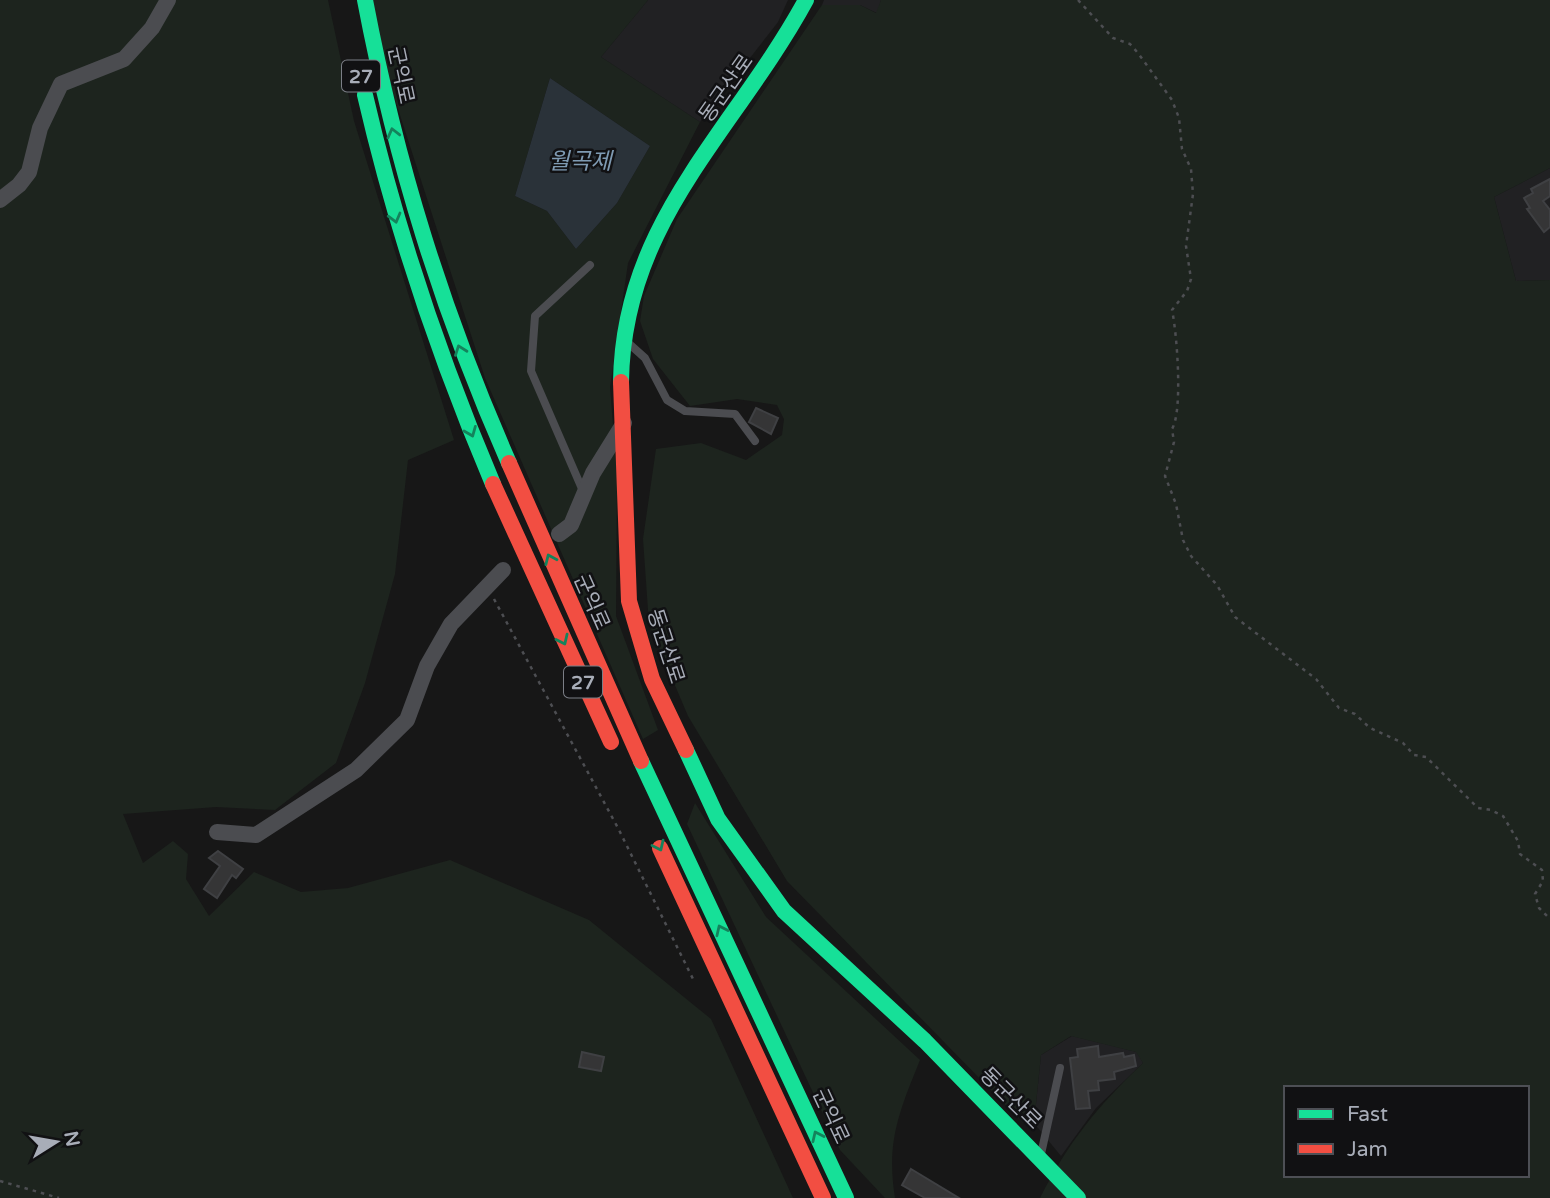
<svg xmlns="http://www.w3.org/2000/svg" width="1550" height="1198" viewBox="0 0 1550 1198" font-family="'Varela Round','Noto Sans KR',sans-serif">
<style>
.built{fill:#212123}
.green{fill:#1d241e;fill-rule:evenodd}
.water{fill:#2a3239}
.building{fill:#353536;stroke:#3f4043;stroke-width:2}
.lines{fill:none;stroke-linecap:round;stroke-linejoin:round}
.path{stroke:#4d4e52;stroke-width:2.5;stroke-dasharray:3.5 5;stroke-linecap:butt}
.lane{stroke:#4b4c50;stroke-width:8}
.street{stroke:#4b4c50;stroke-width:16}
.fast{stroke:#16e098;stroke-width:16}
.jam{stroke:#f24e42;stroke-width:16}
.oneway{stroke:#14835c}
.labels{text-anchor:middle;stroke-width:5;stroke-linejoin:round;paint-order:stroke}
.shield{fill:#111113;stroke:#7b7e86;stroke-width:2}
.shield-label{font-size:19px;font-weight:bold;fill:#a8adb8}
.street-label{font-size:21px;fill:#a8adb8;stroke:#111113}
.water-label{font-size:23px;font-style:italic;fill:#7f9bb3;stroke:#111113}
</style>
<rect width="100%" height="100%" fill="#171717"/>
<g class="built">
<path d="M648,0H788L778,22L700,122L601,57Z"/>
<path d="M824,0H881L877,13L860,5H822Z"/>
<path d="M1550,168V280L1516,281L1494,197Z"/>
<path d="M1072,1036L1137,1052L1143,1063L1096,1108L1061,1156L1034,1123L1041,1055Z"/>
</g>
<g class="green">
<path d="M0,0H328L354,121L454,440L408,460L395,574L365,683L336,763L275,810L216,807L123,814L143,863L173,841L188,854L186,879L209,916L254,872L301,892L348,888L450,860L589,920L711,1019L793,1198H0Z"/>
<path d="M373,0H648L601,57L700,122L628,263L610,387L617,476L616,616L658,730L643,739L485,378L378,47ZM550,78L650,146L617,203L576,249L547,211L515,196Z"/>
<path d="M881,0H1550V168L1494,197L1516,281L1550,280V1198H1040C1069,1141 1097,1107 1143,1063L1136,1052L1071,1036L1041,1055L1034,1123H1023L787,881L688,716L649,624L643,539L656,449L701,443L746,460L782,435L784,419L777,405L737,399L690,406L653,359L640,321L644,296L677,219L822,5H860L876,13ZM1286,1088H1527V1175H1286Z"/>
<path d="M695,803L766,917L920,1060C899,1112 886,1142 895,1198H885L840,1150L687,824Z"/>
</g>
<path class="water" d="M550,78L650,146L617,203L576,249L547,211L515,196Z"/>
<g class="building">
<path d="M1550,179V196L1543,201L1550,210V227L1544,232L1527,209L1530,208L1524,198L1533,193L1531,189Z"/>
<path d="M756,408L778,418L771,434L749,422Z"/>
<path d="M218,851L243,869L236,878L232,875L217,898L204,889L220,866L209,858Z"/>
<path d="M1098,1046L1099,1057L1123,1053L1124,1057L1134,1055L1136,1066L1114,1072L1115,1079L1098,1081L1099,1090L1088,1091L1090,1108L1076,1109L1070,1058L1078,1057L1077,1049Z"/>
<path d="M582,1052L604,1057L601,1071L579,1067Z"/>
<path d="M911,1169L959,1198H925L902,1185Z"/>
</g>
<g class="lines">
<g class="path">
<path d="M1078,0L1113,38L1130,44L1138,53L1172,100L1179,118L1182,149L1191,169L1193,194L1186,246L1191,279L1187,291L1172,310C1177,333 1183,411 1172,429L1174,442L1165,476L1176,504L1183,540L1191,556L1217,585L1235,617L1316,679L1339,708L1355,714L1370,728L1403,743L1414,755L1426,757L1478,808L1491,810L1503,816L1518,841L1520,854L1542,870L1543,881L1535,894L1539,908L1550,919"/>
<path d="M494,599L618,828L694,981"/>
<path d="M0,1181L59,1198"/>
</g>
<g class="lane">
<path d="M626,341L645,358L667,400L685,411L735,414L755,441"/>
<path d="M583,491L531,371L535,316L590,265"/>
<path d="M1041,1154L1060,1068"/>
</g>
<g class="street">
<path d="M0,200L19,185L29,172L40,128L61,84L124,59L152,28L168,0"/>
<path d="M559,534L571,525L593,473L624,423"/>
<path d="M217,832L256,835L356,770L407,720L427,666L451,624L503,570"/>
</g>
<g class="fast">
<path d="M365,0C396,163 442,311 509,463"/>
<path d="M365,95C396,229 439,357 493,484"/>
<path d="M621,382C623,221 734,132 806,0"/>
<path d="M686,750L718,819L784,911L925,1041L1078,1198"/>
<path d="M641,761L846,1198"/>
</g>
<g class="jam">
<path d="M621,382L629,601L652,679L686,750"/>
<path d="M509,463L641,761"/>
<path d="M493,484L611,742"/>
<path d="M660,848L823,1198"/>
</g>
</g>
<defs><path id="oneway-chevron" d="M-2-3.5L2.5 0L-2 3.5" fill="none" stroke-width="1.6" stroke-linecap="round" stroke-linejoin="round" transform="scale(1.75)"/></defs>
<g class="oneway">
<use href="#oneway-chevron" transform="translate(393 133) rotate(-104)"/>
<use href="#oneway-chevron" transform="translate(395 218) rotate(75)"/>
<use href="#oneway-chevron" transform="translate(460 350) rotate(-110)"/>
<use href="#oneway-chevron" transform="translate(471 432) rotate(68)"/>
<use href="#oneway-chevron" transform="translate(550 559) rotate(-114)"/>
<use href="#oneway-chevron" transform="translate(563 640) rotate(65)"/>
<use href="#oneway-chevron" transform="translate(659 846) rotate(65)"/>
<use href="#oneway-chevron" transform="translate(721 930) rotate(-115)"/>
<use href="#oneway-chevron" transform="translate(817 1136) rotate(-115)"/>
</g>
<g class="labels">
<g class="shield">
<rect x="342" y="60.5" width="38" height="31" rx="5"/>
<rect x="564" y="666.5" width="38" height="31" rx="5"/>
</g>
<g class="shield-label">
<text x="361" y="83">27</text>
<text x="583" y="689">27</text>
</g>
<g class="street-label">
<text transform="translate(401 75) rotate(78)" y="7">군익로</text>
<text transform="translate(726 88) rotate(-55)" y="7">동군산로</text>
<text transform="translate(592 602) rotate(66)" y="7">군익로</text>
<text transform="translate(666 646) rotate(72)" y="7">동군산로</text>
<text transform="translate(1011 1098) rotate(45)" y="7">동군산로</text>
<text transform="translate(831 1116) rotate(65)" y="7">군익로</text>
</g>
<g class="water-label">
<text x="580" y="169">월곡제</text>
</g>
</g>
<rect x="1284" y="1086" width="245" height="91" fill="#111113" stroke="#4d4f55" stroke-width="2"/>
<rect x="1298" y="1109" width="35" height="10" fill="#16e098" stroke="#4d4f55" stroke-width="2"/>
<text x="1347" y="1121" font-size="21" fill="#a8adb8">Fast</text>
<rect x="1298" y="1144" width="35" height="10" fill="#f24e42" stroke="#4d4f55" stroke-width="2"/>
<text x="1347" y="1156" font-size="21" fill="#a8adb8">Jam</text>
<g transform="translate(56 1142) rotate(79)" stroke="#111113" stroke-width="5" paint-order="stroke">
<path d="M0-5L12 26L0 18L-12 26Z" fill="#a8adb8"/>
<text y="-10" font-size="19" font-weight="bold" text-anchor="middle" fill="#a8adb8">N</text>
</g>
</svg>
